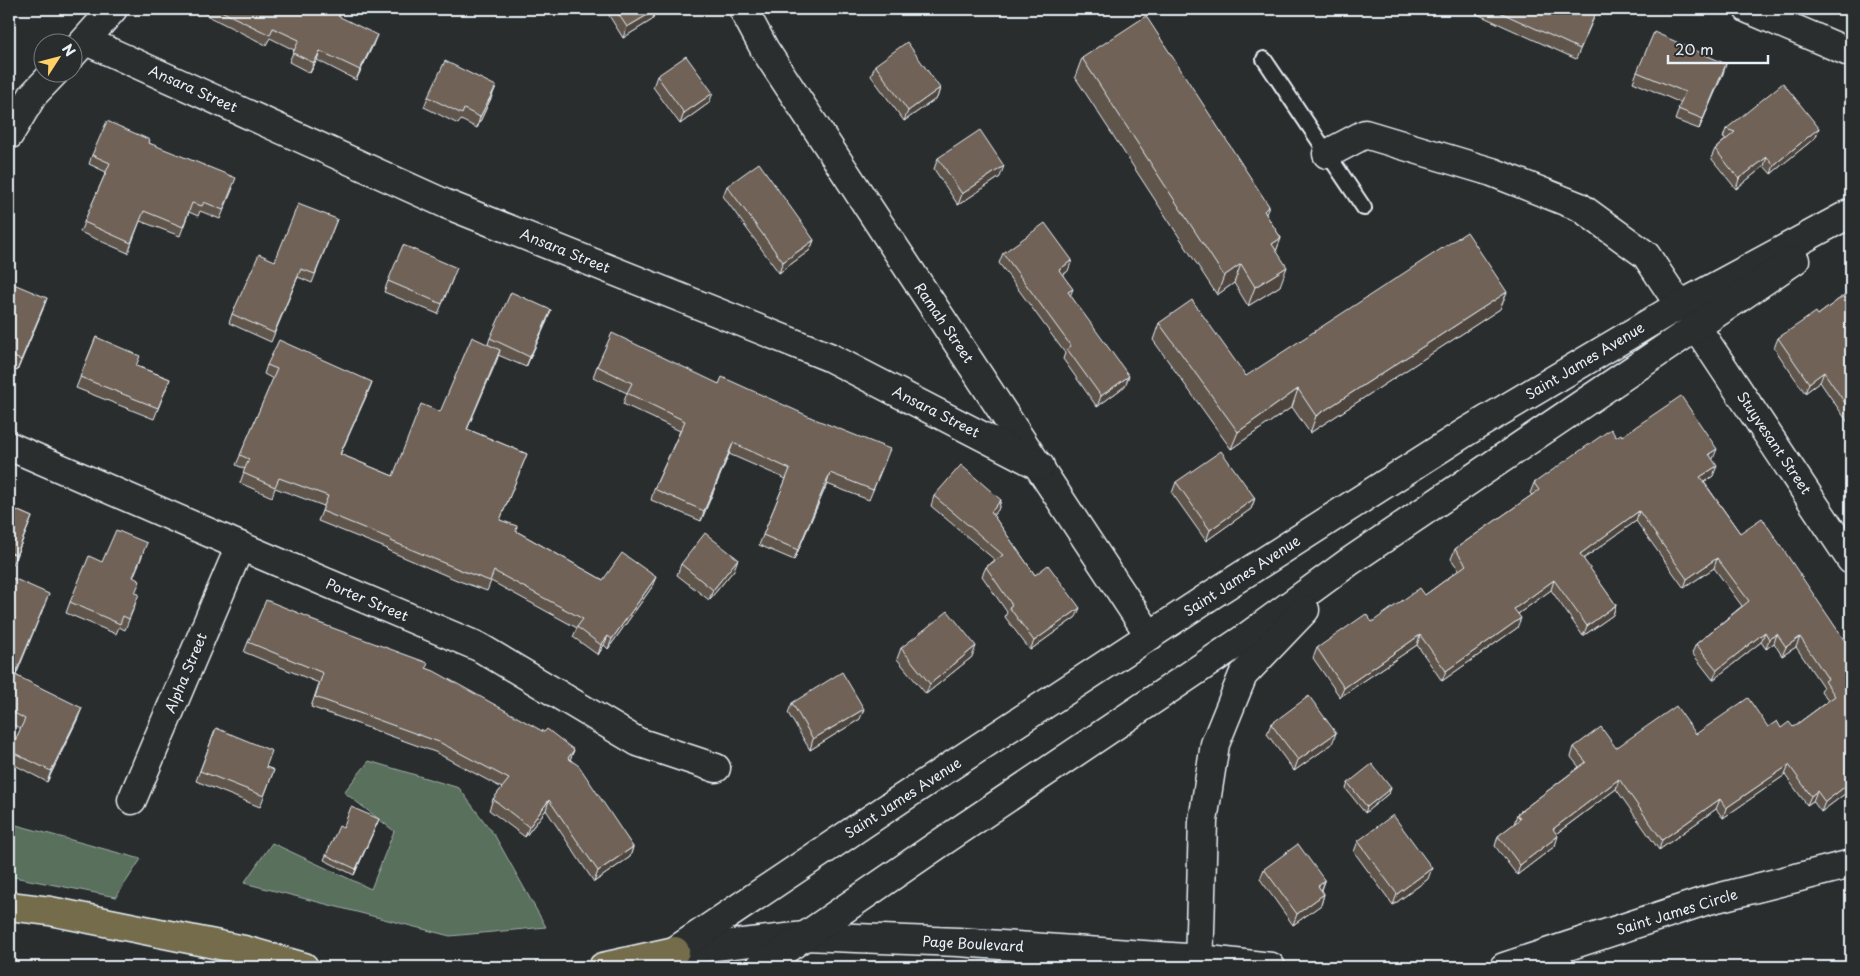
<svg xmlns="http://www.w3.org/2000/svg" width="1860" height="976" viewBox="0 0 1860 976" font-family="'Playpen Sans',sans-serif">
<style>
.green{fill:#58705c;stroke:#a0b0aa}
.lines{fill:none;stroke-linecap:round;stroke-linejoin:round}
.lane-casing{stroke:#e8f1f8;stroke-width:18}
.street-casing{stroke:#e8f1f8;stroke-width:31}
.secondary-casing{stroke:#e8f1f8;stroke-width:31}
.highway-casing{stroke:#e8f1f8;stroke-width:31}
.lane{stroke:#2a2d2e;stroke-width:14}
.street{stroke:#2a2d2e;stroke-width:28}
.secondary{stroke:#2a2d2e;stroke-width:28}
.highway{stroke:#746c4b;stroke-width:28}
.wall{fill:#60544b;stroke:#e8f1f8}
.shaded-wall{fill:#4e453d;stroke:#e8f1f8}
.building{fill:#706257;stroke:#e8f1f8}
.labels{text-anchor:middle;stroke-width:4.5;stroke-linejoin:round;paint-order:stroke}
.street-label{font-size:14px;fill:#e8f1f8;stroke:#2a2d2e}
</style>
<rect width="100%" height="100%" fill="#2a2d2e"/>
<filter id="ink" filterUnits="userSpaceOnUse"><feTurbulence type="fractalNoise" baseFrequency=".02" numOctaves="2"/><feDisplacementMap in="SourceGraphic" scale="10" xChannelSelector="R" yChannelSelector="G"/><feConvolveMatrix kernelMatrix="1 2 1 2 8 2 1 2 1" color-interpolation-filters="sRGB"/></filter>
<g filter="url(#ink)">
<g class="green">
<path d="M369,761L459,788L495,836L546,927L450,936L244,883L272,843L371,889L394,831L344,792Z"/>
<path d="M9,823L141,859L116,897L9,876Z"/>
</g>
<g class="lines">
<defs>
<path id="lane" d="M1264,59L1364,208"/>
<g id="street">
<path d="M743,9L765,50L1150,636"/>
<path d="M1748,9L1851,53"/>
<path d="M86,41L446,204L829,357L1040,466"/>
<path d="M72,55L113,9"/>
<path d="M9,135L33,95L55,72"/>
<path d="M1327,154L1365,134L1492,172L1580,207L1646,255L1680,306"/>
<path d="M1697,328L1851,560"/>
<path d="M9,446L240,546L479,647L638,742L716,768"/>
<path d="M132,800L240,546"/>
<path d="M1504,967L1705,901L1851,864"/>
</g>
<g id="secondary">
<path d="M679,950L805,936L958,942L1200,959L1271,967"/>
<path d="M655,964L899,800L1213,594L1466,432L1666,313L1851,213"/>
<path d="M760,967L939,844L1245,638L1349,562L1795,260"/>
<path d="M1199,967L1203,821L1215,744L1243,675L1305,610"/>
</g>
<g id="highway">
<path d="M9,906L50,911L244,950L304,967"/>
<path d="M603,967L675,951"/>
</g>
</defs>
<use href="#lane" class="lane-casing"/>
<use href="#street" class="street-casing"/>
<use href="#secondary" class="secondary-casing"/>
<use href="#highway" class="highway-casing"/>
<use href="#lane" class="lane"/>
<use href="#street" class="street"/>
<use href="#secondary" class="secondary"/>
<use href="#highway" class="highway"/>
</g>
<g class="wall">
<path d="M208,9H343L339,17L373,45L356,80L317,60L310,73L289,62L294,50L270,38L266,45L206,15Z"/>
<path d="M605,9H655L656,10L652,20L623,38Z"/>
<path d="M1466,9H1595L1593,20L1576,59Z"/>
<path d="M1082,58L1266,215L1281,238L1276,251L1280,286L1248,306L1234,283L1217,295L1075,77Z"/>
<path d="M1726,64L1699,129L1675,120L1681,103L1633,82L1637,72Z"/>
<path d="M875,65L940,88L937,98L904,121L871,76Z"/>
<path d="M657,76L709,103L680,124L653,87Z"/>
<path d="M496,86L492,96L477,128L461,120L458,124L424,107L428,97Z"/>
<path d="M1726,129L1816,137L1771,174L1764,166L1736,189L1711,158L1715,149L1726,139L1723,138Z"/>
<path d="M149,143L233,188L220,219L200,211L198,216L189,212L180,236L140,221L128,253L80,232L106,172L89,164L92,155Z"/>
<path d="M938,158L1000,177L958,205L934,169Z"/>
<path d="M727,186L814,240L810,250L779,273L723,196Z"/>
<path d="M337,219L312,283L298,277L271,342L229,323L232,314L275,261Z"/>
<path d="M1003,253L1068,271L1063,275L1071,296L1125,386L1097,407L1063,359L1065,353L999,263Z"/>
<path d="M453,278L438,314L384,292L388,281Z"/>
<path d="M9,283L43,309L17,371L9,367Z"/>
<path d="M1851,290V427L1820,382L1805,393L1774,348L1778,338L1818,315Z"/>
<path d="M1500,309L1310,433L1292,407L1231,449L1153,340L1159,323L1246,376Z"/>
<path d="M547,321L526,367L498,355L467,429L527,454L500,520L516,531L603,580L652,587L608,649L604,645L598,655L573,637L577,628L491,581L487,591L459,581L387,550L388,549L318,521L324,506L275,488L272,497L240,483L245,469L236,465L273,379L264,374L267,365L372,382L368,392L340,454L393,476L440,412L488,344L490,338Z"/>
<path d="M96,337L137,366L170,379L154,419L76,388Z"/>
<path d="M597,366L719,384L886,459L869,500L827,484L794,560L759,545L786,479L729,454L701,521L651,500L654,489L680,431L623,404L627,393L593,377Z"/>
<path d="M1622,436L1713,459H1712L1713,476L1704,482L1740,533L1851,650V787L1850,790L1821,812L1813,801L1807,805L1785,775L1723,818L1716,809L1659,850L1616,789L1556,834L1555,846L1517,875L1495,846L1498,836L1514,824L1517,814L1579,767L1571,757L1574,747L1616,748L1696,734L1768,727L1781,728L1793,727L1828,701L1821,691L1823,687L1796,647L1782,656L1774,643L1766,649L1761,642L1713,680L1692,653L1696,644L1742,606L1714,568L1684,588L1636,521L1583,559L1616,605L1613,615L1583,636L1551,590L1518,614L1517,628L1442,681L1417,645L1340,697L1313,658L1317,648L1372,622L1425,595L1459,570L1451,559L1455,549L1532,495L1530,493L1534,483L1616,437Z"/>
<path d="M1176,482L1255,498L1251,509L1206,541L1172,493Z"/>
<path d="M934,496L1001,500L998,510L993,515L1035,575L1076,617L1030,650L1005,617L1007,612L982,576L986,567L995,560L931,506Z"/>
<path d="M9,507L32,517L12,566L9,564Z"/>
<path d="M143,554L133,578L135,593V605L125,630L119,627L116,634L66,613L70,602L102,562Z"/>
<path d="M681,564L734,570L709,600L677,575Z"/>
<path d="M9,586L45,604L16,675L78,718L47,782L9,762V753L21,729L9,722Z"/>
<path d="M311,620L426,668L574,750L570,759L633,847L630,857L594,882L546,810L525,837L489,810L493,799L502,788L435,752L311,707L319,683L244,652L248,642Z"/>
<path d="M901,648L972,657L926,694L897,659Z"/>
<path d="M792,703L860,719L810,750L788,713Z"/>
<path d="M1271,724L1332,744L1294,771L1267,734Z"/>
<path d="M216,728L266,767L274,770L260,807L196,781Z"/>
<path d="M1348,783L1391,788L1389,793L1365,813L1346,789Z"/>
<path d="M379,819L354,875L324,860L326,855L343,828Z"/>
<path d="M1358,841L1428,879L1393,905L1354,852Z"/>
<path d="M1264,869L1325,881L1322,890L1324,894L1321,905L1293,925L1260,879Z"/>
</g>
<g class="shaded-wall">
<path d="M342,9H343L334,26L338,16Z"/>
<path d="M656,10L652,20L623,38L627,27Z"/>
<path d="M377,35L373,45L356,80L360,70Z"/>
<path d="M320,51L317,60L310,73L314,63Z"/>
<path d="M1726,64L1723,74L1699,129L1703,119Z"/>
<path d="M496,86L492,96L477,128L480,117Z"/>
<path d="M940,88L937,98L904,121L908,111Z"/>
<path d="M713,93L709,103L680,124L684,113Z"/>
<path d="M1819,128L1816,137L1771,174L1774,165Z"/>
<path d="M1767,157L1764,166L1736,189L1739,179Z"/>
<path d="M1004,166L1000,177L958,205L962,194Z"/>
<path d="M1269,206L1262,225L1264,211Z"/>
<path d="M1281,238L1274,257L1272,244Z"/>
<path d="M814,240L810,250L779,273L783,262Z"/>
<path d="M1072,260L1068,271L1056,280L1059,270Z"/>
<path d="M1241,264L1234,283L1217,295L1224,276Z"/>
<path d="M1287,267L1280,286L1248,306L1255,287Z"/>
<path d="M1073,289L1069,299L1068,292Z"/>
<path d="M1507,292L1500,309L1310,433L1316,416Z"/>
<path d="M47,298L43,309L17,371L21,360Z"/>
<path d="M551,310L547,321L526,367L530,357Z"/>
<path d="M500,350L497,360L463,439L467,429Z"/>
<path d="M1824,372L1820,382L1805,393L1809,383Z"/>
<path d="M1129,376L1125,386L1097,407L1101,396Z"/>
<path d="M372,382L368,392L336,464L340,454Z"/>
<path d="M1298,389L1292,407L1231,449L1238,432Z"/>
<path d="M733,443L729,454L701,521L704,511Z"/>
<path d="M1717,449L1713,459L1705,464L1709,454Z"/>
<path d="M1717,466L1713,476L1696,487L1700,477Z"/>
<path d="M830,473L827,484L794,560L798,550Z"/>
<path d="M1255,498L1251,509L1206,541L1210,530Z"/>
<path d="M1001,500L998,510L988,522L991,512Z"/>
<path d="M1639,511L1636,521L1576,564L1580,554Z"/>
<path d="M32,517L28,527L12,566L16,555Z"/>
<path d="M1717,558L1714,568L1684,588L1687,579Z"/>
<path d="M738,559L734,570L709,600L713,590Z"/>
<path d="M656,577L652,587L608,649L612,639Z"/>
<path d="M1554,580L1551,590L1511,619L1514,609Z"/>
<path d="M1616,605L1613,615L1583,636L1587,626Z"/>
<path d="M1080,608L1076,617L1030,650L1034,641Z"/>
<path d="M1521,618L1517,628L1442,681L1446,671Z"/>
<path d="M1765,632L1761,642L1713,680L1717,670Z"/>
<path d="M1777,634L1774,643L1766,649L1769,639Z"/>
<path d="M1420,635L1417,645L1340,697L1344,688Z"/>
<path d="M608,636L604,645L598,655L601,645Z"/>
<path d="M1800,637L1796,647L1782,656L1786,647Z"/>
<path d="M976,646L972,657L926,694L930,684Z"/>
<path d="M82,708L78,718L47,782L51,771Z"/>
<path d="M864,709L860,719L810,750L813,739Z"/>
<path d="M1336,733L1332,744L1294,771L1298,760Z"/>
<path d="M574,750L570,760L568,758Z"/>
<path d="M1789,765L1785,775L1723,818L1726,808Z"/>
<path d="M1619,779L1616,789L1549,839L1553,829Z"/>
<path d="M1851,782V787L1850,790L1821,812L1825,802Z"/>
<path d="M1391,788L1389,793L1365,813L1367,807Z"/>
<path d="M1817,791L1813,801L1807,805L1811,796Z"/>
<path d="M1720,799L1716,809L1659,850L1662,840Z"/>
<path d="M549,800L546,810L525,837L529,827Z"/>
<path d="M379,819L377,824L354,875L356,869Z"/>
<path d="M1558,836L1555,846L1517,875L1520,865Z"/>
<path d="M633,847L630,857L594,882L598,871Z"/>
<path d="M1432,868L1428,879L1393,905L1397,894Z"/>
<path d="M1325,881L1321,891L1318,886Z"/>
<path d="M1324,894L1321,905L1293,925L1297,914Z"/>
</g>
<g class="building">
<path d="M217,9H342L338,16L377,35L360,70L320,51L314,63L293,53L299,40L273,28L270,35Z"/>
<path d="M615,9H655L656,10L627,27Z"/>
<path d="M1493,9H1595L1597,10L1580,49Z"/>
<path d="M1146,16L1269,206L1264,211L1281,238L1272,244L1287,267L1255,287L1241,264L1224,276L1082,58Z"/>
<path d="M1654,32L1726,64L1703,119L1678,109L1685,92L1637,72Z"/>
<path d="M907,42L940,88L908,111L875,65Z"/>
<path d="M686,56L713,93L684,113L657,76Z"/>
<path d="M445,61L496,86L480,117L464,109L462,114L428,97Z"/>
<path d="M1783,83L1819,128L1774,165L1767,157L1739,179L1715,149L1735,132L1726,129Z"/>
<path d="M107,121L150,140L149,143L236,178L223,210L204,202L202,206L192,203L183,227L144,211L131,243L84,222L110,163L92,155Z"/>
<path d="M980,130L1004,166L962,194L938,158Z"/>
<path d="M759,163L814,240L783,262L727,186Z"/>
<path d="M298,204L337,219L315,274L301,269L274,333L232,314L259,254L275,261Z"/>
<path d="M1045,223L1072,260L1059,270L1073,289L1068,292L1129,376L1101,396L1067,349L1071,346L1003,253Z"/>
<path d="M1467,232L1507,292L1316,416L1298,389L1238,432L1159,323L1192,300L1246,376Z"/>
<path d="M403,245L457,268L442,304L388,281Z"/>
<path d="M9,282L47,298L21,360L9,355Z"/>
<path d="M1851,290V346L1850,347L1851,349V412L1824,372L1809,383L1778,338L1816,312L1818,315Z"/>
<path d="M511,292L551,310L530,357L490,338Z"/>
<path d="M612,333L719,384L722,377L817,420L890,449L873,490L830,473L798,550L763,535L790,469L733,443L704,511L654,489L685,421L627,393L632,383L597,366Z"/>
<path d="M96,337L140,356L136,366L170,379L158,408L80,377Z"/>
<path d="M472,337L500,350L467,429L527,454L500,520L517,526L516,531L603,580L622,553L656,577L612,639L608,636L601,645L577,627L583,619L494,571L490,581L463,571L391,541V539L322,511L328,496L279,478L275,487L243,473L249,459L240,455L277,369L267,365L279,340L372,382L340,454L393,476L421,404L440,412Z"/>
<path d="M1681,396L1717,449L1709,454L1717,466L1700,477L1740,533L1762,518L1851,650V782L1825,802L1817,791L1811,796L1789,765L1726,808L1720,799L1662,840L1619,779L1553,829L1558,836L1520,865L1498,836L1520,819L1517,814L1586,762L1574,747L1601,727L1616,748L1676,706L1696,734L1748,698L1768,727L1777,721L1781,728L1789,722L1793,727L1835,696L1825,681L1828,679L1800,637L1786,647L1777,634L1769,639L1765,632L1717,670L1696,644L1749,601L1717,558L1687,579L1639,511L1580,554L1616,605L1587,626L1554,580L1514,609L1521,618L1446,671L1420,635L1344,688L1317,648L1366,614L1372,622L1420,588L1425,595L1466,565L1455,549L1539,490L1534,483L1611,429L1616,437L1621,434L1622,436Z"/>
<path d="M1221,451L1255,498L1210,530L1176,482Z"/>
<path d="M961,465L1001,500L991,512L1035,575L1048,565L1080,608L1034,641L1009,607L1012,605L986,567L1003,555L934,496Z"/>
<path d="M9,507L32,517L16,555L9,552Z"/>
<path d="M116,530L147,543L133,577L140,581L135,593L139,594L129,619L123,616L120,624L70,602L89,556L102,562Z"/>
<path d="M705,533L738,559L713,590L681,564Z"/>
<path d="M13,578L49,594L15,675L82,708L51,771L10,751L25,719L9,710V586Z"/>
<path d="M266,600L311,618V620L428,663L426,668L434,671L544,732L547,729L574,750L568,758L579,766L633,847L598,871L549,800L529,827L493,799L509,779L439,742L315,697L323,673L248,642Z"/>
<path d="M948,611L976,646L930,684L901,648Z"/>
<path d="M842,672L864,709L813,739L792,703Z"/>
<path d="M1309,696L1336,733L1298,760L1271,724Z"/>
<path d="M216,728L272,751L266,767L274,770L264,796L200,771Z"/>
<path d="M1372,764L1391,788L1367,807L1348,783Z"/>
<path d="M351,807L379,819L356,869L326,855L339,826L343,828Z"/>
<path d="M1393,815L1432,868L1397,894L1358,841Z"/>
<path d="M1298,844L1325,881L1318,886L1324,894L1297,914L1264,869Z"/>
</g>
</g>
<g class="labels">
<g class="street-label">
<text transform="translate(193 89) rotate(24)" y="5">Ansara Street</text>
<text transform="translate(565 251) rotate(22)" y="5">Ansara Street</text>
<text transform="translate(944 323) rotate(56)" y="5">Ramah Street</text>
<text transform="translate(1585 361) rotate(-31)" y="5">Saint James Avenue</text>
<text transform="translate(936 412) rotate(27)" y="5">Ansara Street</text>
<text transform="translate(1774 443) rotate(56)" y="5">Stuyvesant Street</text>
<text transform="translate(1242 576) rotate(-33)" y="5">Saint James Avenue</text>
<text transform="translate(367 600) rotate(23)" y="5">Porter Street</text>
<text transform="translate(186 673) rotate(-67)" y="5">Alpha Street</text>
<text transform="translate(903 798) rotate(-33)" y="5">Saint James Avenue</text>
<text transform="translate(1677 912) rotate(-17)" y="5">Saint James Circle</text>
<text transform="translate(973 944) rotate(3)" y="5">Page Boulevard</text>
</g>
</g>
<rect width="1860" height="976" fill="none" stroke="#2a2d2e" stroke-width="30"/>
<rect x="15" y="15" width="1830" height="946" fill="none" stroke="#e8f1f8" stroke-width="2" filter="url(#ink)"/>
<g transform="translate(58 58) rotate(54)"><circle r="24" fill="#2a2d2e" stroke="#767b7f"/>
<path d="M0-4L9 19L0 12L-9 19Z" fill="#ffd166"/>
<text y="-8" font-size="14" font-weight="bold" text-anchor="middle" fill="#e8f1f8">N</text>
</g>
<path d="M1668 55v8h100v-8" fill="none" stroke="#e8f1f8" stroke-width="2.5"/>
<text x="1675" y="55" font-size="15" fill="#e8f1f8" stroke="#2a2d2e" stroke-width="4" paint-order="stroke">20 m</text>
</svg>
